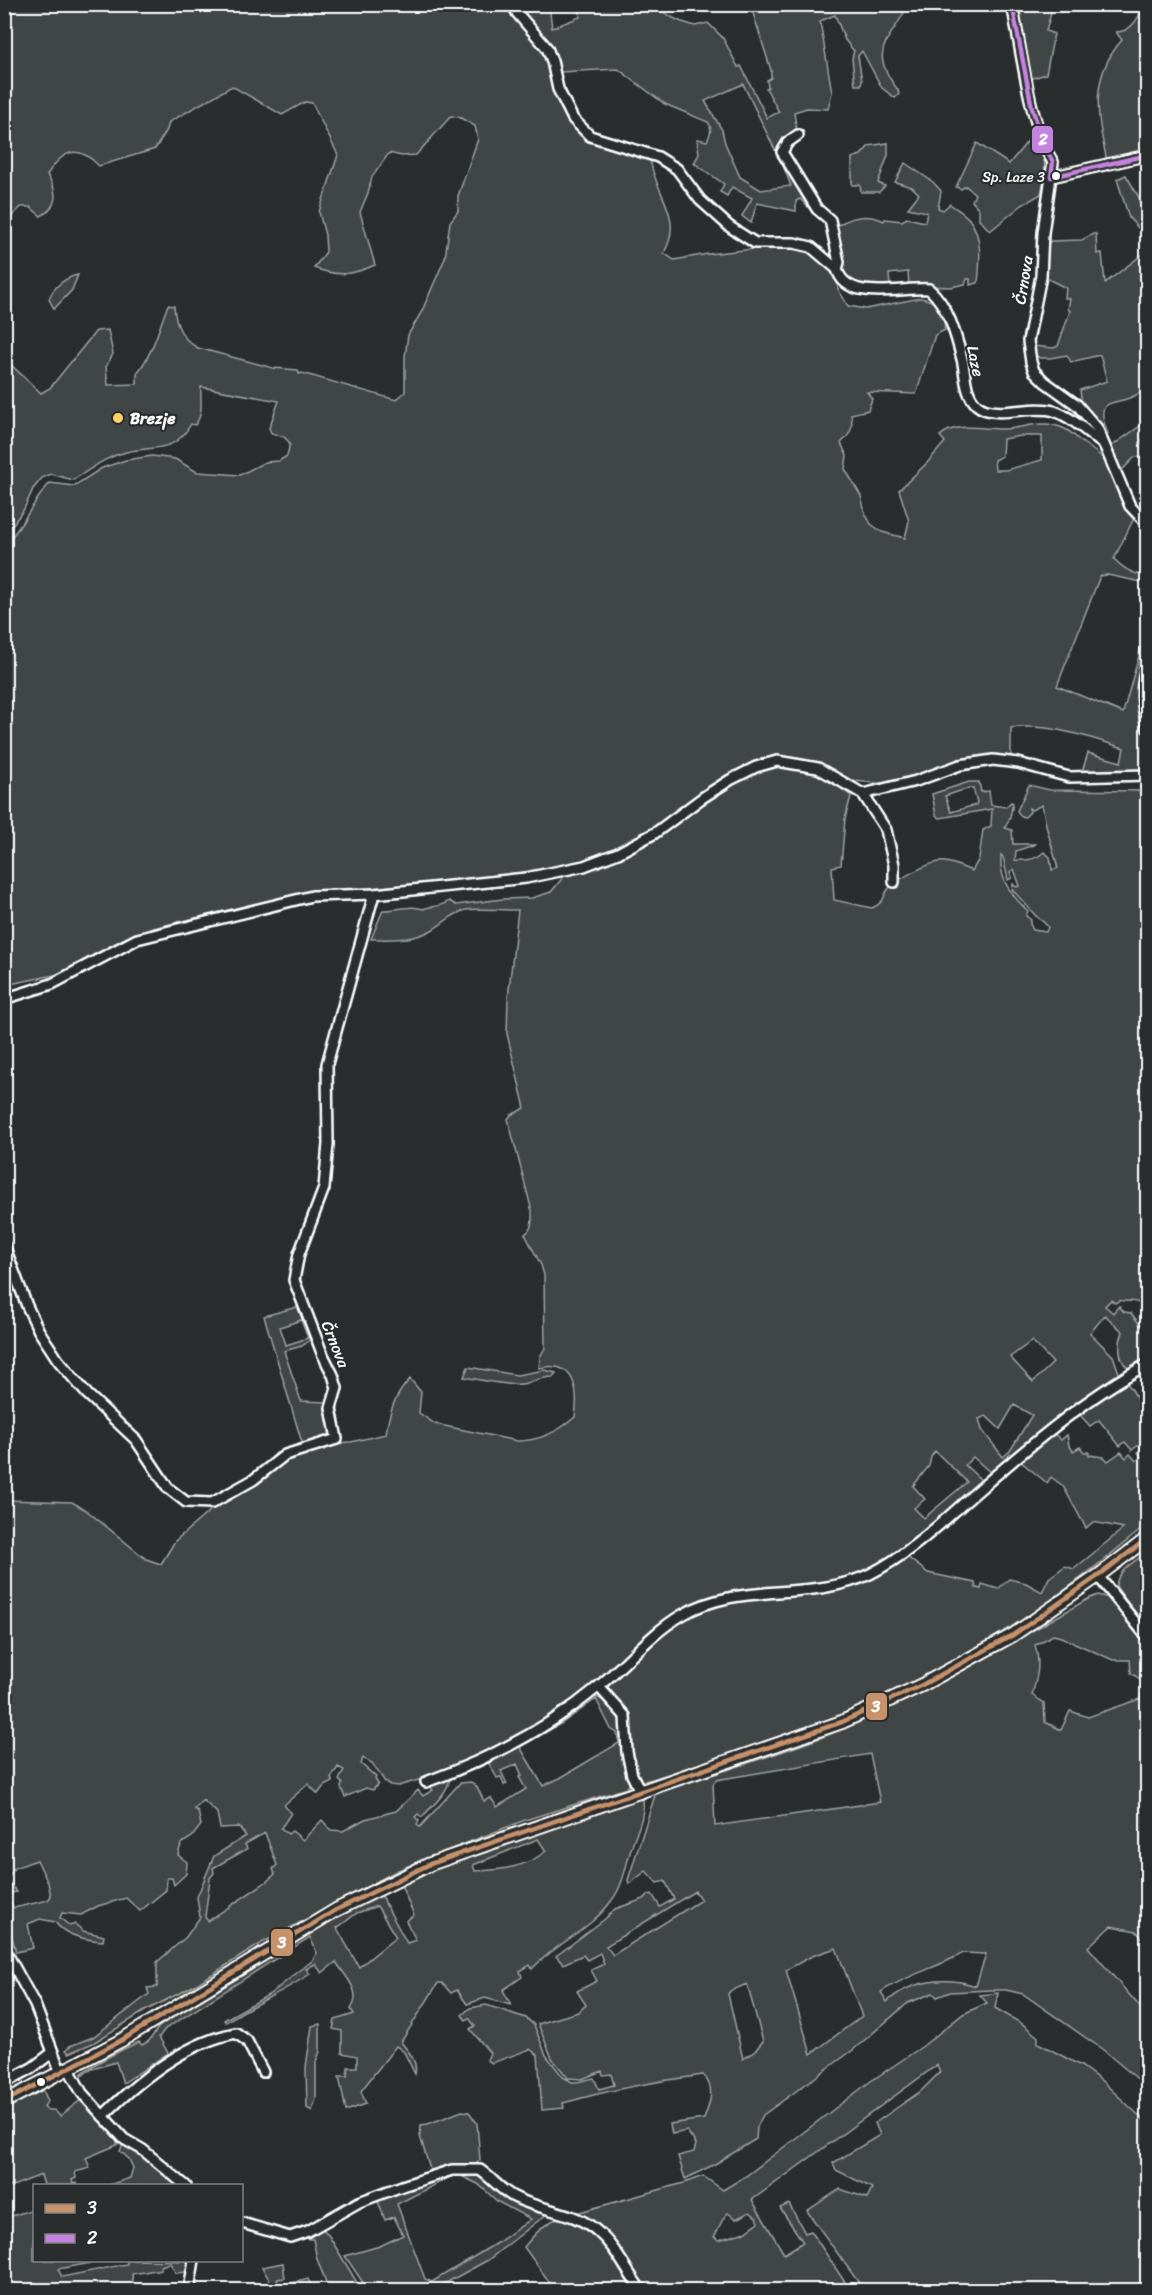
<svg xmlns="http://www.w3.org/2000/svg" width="1152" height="2295" viewBox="0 0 1152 2295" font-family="Sriracha,sans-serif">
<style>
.green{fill:#414445;stroke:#a0a2a2;stroke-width:1.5;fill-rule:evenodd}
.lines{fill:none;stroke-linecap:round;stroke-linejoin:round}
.minor-casing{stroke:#fff;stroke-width:14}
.major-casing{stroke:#fff;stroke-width:16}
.minor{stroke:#2a2d2e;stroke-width:9}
.major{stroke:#2a2d2e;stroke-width:12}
.bus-1-casing{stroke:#2a2d2e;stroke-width:9}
.bus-2-casing{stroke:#2a2d2e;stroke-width:9}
.bus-1{stroke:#c7916a;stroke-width:4.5}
.bus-2{stroke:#c483df;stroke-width:4.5}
.bus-dot{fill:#fff;stroke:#2a2d2e;stroke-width:2}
.poi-dot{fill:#ffd166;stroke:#2a2d2e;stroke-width:2}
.labels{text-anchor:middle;stroke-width:4.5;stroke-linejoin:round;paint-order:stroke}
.bus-label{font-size:14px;fill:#fff;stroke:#2a2d2e;text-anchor:end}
.street-label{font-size:16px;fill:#fff;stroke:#2a2d2e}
.poi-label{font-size:16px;font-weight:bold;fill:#fff;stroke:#2a2d2e;text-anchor:start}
.line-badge{stroke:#2a2d2e;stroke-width:2}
.badge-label{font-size:16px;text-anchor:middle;font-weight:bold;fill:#fff}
</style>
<rect width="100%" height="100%" fill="#2a2d2e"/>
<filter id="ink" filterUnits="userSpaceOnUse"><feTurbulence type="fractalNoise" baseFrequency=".0167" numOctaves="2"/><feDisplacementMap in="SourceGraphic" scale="12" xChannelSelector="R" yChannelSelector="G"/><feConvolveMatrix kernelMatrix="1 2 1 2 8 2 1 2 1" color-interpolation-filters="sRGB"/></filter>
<g filter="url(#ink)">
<g class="green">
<path d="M579,4L653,5L673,18L682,22L695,26L708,23L723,38L738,67L741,66L767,118L779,112L766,88L768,87L767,80L771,78V70L753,13L746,9L747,5H908C890,43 866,48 898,90L899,94L895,98L882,88L862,51L858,56L862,81L861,85H855L852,58L854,51L845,40L835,15L820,21L832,93L828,109L807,108L794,112L797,133L781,156L779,158L743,84L705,101L722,130L725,143L740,177L761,190L791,186L782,163L784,162L813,208H809L800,199L796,201V211L757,203L751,223L742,216L752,198L732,187L727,196L720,192L724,184L694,163L699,154L697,139L707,141C710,135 713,128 708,122L665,104L618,69L560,72L545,39L516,5H549L552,28L580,17Z"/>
<path d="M5,5H509L513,16L541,44L550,67L555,93L561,106L577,129L650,158C654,194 685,215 664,253L674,260L708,254L773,247L811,250L836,274L838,289L848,306L866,309L920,298C937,300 941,309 948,324L944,327L945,330L935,335L916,394L867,392L872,399L868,410L851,414C853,427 852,433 841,443L847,456L845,469L861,496L865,513L871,524L882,532L905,538L909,521L899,490L927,463L945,442L940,436C955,422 983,429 1002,429C1025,429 1041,418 1065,429C1072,432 1077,439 1083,443C1092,449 1105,458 1110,467C1119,484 1121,501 1135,516L1114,559C1125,570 1133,574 1147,576V583L1107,575L1100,576L1057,686L1123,713L1147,627C1147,652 1136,676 1138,702C1138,716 1144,726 1147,738C1149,748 1147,761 1147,772L1118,771L1081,775L1088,753L1121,762L1124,748C1087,737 1050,723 1011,728V758L982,757L947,765L889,784L853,781L800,759L778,758L747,765L723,778L663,823L624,845L585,861L528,873L287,896L153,928L123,939L59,974L5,985V544C23,527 32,502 50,483L74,486L102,468L126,460L152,456L175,459L197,472L240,475L265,462L279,461L287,456L290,443L284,437L271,433L269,428L279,401L201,387C200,400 204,414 195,425L191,424C174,454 155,445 126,452C105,457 91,469 73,480L51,474L42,478L33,489L24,509L5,535L4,363L11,365L41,393L50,388L96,331L108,330L113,354L106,367L108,385L137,384V373C153,354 159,327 168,305L174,306C175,324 181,339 198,348L273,368L298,370L299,374L302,373L396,400L405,392V357L408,335L422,311L445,258L450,222L458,211V196L478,139L475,126L459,117L451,116L416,155L402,156L389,153L372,177L368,193L360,212L375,265C352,275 338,277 314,268L326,252L325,235L319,212L338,155L312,103L305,102L282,115L232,86L169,122L167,130L155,149L99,166C77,143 62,151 47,175C58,191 59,206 41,216L30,207H21L8,220L5,221ZM1021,436H1042V460L1006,470H995L994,460L1002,456L1003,439Z"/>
<path d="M1015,5H1065L1062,12L1052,9L1046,31L1054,34L1046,74L1030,79Z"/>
<path d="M1139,5H1147V150L1107,161C1097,117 1089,77 1122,40L1116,32C1131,32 1138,19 1143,7Z"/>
<path d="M1035,132C1046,158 1047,167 1041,194L1022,205L990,231L979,219V209L972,201L975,194L966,186L961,189L956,187L977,143L1009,164Z"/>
<path d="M888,143V155L878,183L885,186L879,192H861L860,185H852V158L861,155L869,146Z"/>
<path d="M905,163L933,182L941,191L938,208L943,210L950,204C955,208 964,213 969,219C983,236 980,262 978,283L970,285V279H967L965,284L951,287L909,285L908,272L889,274L890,287L860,289L842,274L843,262L836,229L838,225C853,216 868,213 884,221L885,219L902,221L907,218L925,222L927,212L908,208L919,194L912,187L895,182Z"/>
<path d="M1126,175L1140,199L1139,201L1147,209V237L1129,218L1117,179Z"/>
<path d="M1093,234H1096L1097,254L1102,253L1105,283L1147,251V383C1144,387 1143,391 1138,394C1115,408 1092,394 1108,434L1105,436L1091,413L1082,405L1080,390L1107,381L1100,355L1071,362L1067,355L1050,358H1040L1034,354L1033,346L1054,348L1058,346L1070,311L1068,309L1070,299L1065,298L1066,288L1044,277L1046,244L1051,241L1082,240Z"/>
<path d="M78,275L72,290L54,309L49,299C53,287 66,277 78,275Z"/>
<path d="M1147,421V438L1142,440L1144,450H1147V458L1135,457L1120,472L1112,446Z"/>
<path d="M774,766L808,769L826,777L851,796L845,819L841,865L832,867L834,900L872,908C889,899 881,896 890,887C900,878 932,860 945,862C954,863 964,868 972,871L979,859L983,830L991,826L992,809L940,818L936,815L932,794L969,782H979L981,792L989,791L991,805L1006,807L1011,802L1013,803L1010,817L1005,828L1012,830L1013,844H1036L1016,851L1015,860C1025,861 1036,860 1044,852L1050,857L1052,870L1058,868L1047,829L1042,805L1032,810L1029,808L1030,812L1025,817L1021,816L1017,811L1029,785L1050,790L1147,791V1319C1141,1303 1142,1301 1125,1301C1117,1301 1122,1299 1115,1303L1111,1300L1105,1306L1113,1313L1119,1306L1124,1312L1131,1313L1145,1331L1147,1330V1357L1128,1368C1118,1360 1118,1343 1123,1332L1105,1315L1090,1333L1113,1356L1119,1373L1060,1415L991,1473L973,1457L965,1465L982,1481L896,1554L881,1565L852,1577L697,1603L561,1710L473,1760L440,1774L398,1786L390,1785L385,1782L372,1763L363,1758L361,1764L376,1777L375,1779L378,1784L373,1790L366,1788L345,1797L341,1788L342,1783L339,1780L344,1770L338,1767L331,1778L333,1782L323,1787L318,1794L308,1784L284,1805L291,1813L281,1828L288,1834L292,1831L303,1840L322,1820L331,1830L343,1831L365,1819L396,1811L418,1790L423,1796L433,1790L428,1784L448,1775L450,1778C448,1793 432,1806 422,1817L418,1814L415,1817L419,1821L417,1825L420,1827L460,1783L471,1782L477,1787L484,1801L491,1798L497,1807L526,1789L519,1777L522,1776L517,1764L501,1771L507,1784L504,1785L501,1777L497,1778L487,1760L594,1696L613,1705L618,1712L631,1781L627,1788L525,1820L398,1870L262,1943L195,1985L145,2011L93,2043L69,2053L66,2050L70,2046L93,2037L149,1994L147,1988L157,1987V1962L186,1937L200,1917L197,1897L214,1856L246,1836L239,1827L220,1828L217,1813L203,1800L194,1809L198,1811L201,1825L192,1837L181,1844L178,1855L187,1862L186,1874L174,1885L172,1878H167L166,1890L140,1911L126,1898L98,1906L81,1915L62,1913L60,1918L70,1926L75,1924L83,1931L104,1936L103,1941C86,1940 65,1936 55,1922L40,1919L28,1924L33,1948L16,1952L5,1911L6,1903L10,1902L14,1908L48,1900L51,1896L48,1883L37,1860L14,1868L7,1880L17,1892L5,1894L4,1500L72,1502L86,1510L146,1559L161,1564L175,1541L220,1502L253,1479L276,1453L303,1446L264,1316L301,1306L310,1340L302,1346L284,1351L301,1401L326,1402L333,1428L331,1440L334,1443L351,1442L386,1434C389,1412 395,1395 410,1379L421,1392L419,1413L435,1424L517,1441C539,1441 558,1432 575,1417C579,1390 575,1359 539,1368L540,1357L545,1348L544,1275L541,1265L525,1234C533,1229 532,1220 532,1211L508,1119L511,1115L525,1108L507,1034L508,998L518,910C507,910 474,908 466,910C449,915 444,924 430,931C411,941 392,939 371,939L383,910C397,911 410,904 423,909C433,905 440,908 449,901L456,905L503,899L532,898L551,892L565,875L613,861L649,842L702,801L747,774ZM969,788H973L977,802L976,805L951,812L945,796ZM1001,855L1003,857L1008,880L1012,878L1010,872L1014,869L1020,886L1016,887L1013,884L1012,890C1021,898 1028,908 1036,916C1041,921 1044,921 1048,927L1046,932L1033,930L1030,924L1031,920L1026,916L1028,911C1011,895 999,880 1001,855ZM301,1320L308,1338L286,1345L280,1327ZM1032,1341L1053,1363L1033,1382L1010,1357ZM1014,1405L1032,1415L1010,1451L1003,1457L982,1430L979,1419L986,1416L1000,1429ZM935,1451L967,1482L924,1518L914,1508L925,1499L913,1486L929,1466L931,1457ZM596,1699L611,1729L617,1733L619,1743L560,1778L543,1786L520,1747L562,1723ZM265,1833L277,1865L273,1869L275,1874L266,1882L208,1921L205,1917L210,1878L214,1873L213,1868L247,1849L245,1844Z"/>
<path d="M468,1367L517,1375L545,1370L556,1373L553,1377C540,1377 532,1383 521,1384C503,1386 482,1380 464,1377Z"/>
<path d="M1124,1381L1131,1388L1148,1417L1147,1525C1113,1552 1079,1581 1043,1606C997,1638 947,1666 896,1690C818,1728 734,1752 652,1779L640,1782C635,1777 635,1771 633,1765C625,1736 638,1712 609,1692L608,1684C637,1658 667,1622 705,1608C755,1590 809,1600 859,1584C876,1579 893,1566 907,1557L928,1573L975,1583L976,1588L981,1589L982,1584L998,1589L1009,1579L1026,1583L1042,1592L1049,1578L1065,1566L1074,1569L1124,1528L1093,1522L1086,1528L1063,1486L1051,1477L1047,1483L1020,1461L1052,1432L1061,1440L1067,1435L1069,1445L1073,1451L1080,1447L1084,1452H1089V1455L1104,1457L1108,1461L1121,1452L1126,1458L1130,1454L1136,1461L1141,1457L1138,1452L1141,1448L1139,1445L1132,1450L1125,1442L1120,1446L1099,1420L1090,1426L1080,1415L1079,1410Z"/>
<path d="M1147,1552V1632L1116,1586C1117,1570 1136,1561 1147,1552Z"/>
<path d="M1098,1595L1109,1598L1147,1643V1944L1136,1931L1111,1926L1088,1947L1147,2015V2087L1102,2049L1023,1994L1006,1990H990L950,1992L937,1997L933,1993L908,2003L853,2050L763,2115L757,2127L756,2139L715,2164L685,2179L678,2156L694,2152L696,2144L687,2131L672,2134L670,2124L704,2119C710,2103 716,2088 703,2075C656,2081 609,2090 563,2103L564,2108L542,2110L538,2055L530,2049L492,2063L487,2060L490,2053L470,2029L475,2026L469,2018L466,2020L462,2015L470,2008L486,2005L526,2018L534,2025L546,2055L563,2077L572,2082H577L594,2078L599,2089L614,2085L611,2074L603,2075L602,2071L582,2079L568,2078L552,2058L538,2024L578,2012L586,2005L577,1991L597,1981L591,1970L604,1964L600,1953L587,1960L583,1955L563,1964L556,1956L605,1919L615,1909L644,1899L648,1895L652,1894L660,1907L674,1899L665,1881L657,1883L646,1871L629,1884L628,1880L655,1795L663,1791C718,1772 774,1756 828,1735C920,1699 1003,1647 1088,1599ZM1053,1635L1061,1637L1113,1660H1130L1131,1673L1146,1683L1140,1699L1088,1717L1070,1711L1061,1730L1045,1722L1044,1703L1032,1695C1037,1678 1041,1662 1035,1645ZM870,1754L880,1802L715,1826L713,1784L716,1780ZM695,1891L701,1900L613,1955L606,1946ZM836,1948L862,2016L811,2054L786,1970L812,1956ZM963,1953L986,1954L976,1986C947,1976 910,1980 887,2002L881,1992C906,1975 937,1968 963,1953ZM747,1984L763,2041L754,2052L743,2059L728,1994L730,1991Z"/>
<path d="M639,1798L643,1800C645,1817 636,1833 631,1849C626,1865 623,1886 612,1900C591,1930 556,1943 532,1969L530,1965L520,1971L522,1977L503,1990L511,2005L485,1998L467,2004L457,1990L451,1993L442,1983H438L401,2042C409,2052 418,2061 415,2074L404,2052L396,2046L361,2091L366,2104L346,2111L339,2076H347L348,2067H357V2056L342,2053V2031L333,2029L335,2020L354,2014L351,2009C363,1992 345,1976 336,1962L322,1973L315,1964L306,1969L310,1974C283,1992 253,2004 226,2022L224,2020L270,1994L312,1961L317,1953L310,1937L165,2029L159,2037L168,2053L123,2083L116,2062L92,2069L82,2075V2073C100,2060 119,2051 139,2042L142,2045L149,2041L158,2028L176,2013L351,1909L380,1895L384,1899L385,1903L407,1943L416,1940L406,1921L414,1915L401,1885L447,1863ZM538,1839L546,1851C525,1868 501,1870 475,1871L473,1865ZM377,1906L396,1937L359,1967L337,1928L357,1913Z"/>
<path d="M998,1993L995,2008L1024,2025L1038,2037V2043L1081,2066L1103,2082L1147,2123V2290H864L807,2211L840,2189L867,2198L872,2188L836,2170L833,2163L880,2135L875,2123L921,2091L940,2072L937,2065L752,2200L784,2254L803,2242L780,2208L789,2204L805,2233L811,2231L850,2290H643L625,2265L576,2213L684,2183L703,2176L723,2190L746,2176L871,2081L923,2046L963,2014L987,2003L980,1995ZM750,2212L757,2218L759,2222L745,2232L719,2240L714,2237C719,2229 721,2219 728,2213L736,2219Z"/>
<path d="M320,2024V2051L316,2062V2099L312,2111L307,2108L306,2067L312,2026Z"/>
<path d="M43,2090L48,2101L44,2106L47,2110H54L60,2116L82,2099L92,2113L117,2138V2145L86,2158L90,2168L75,2172L76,2178L72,2180L73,2184L77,2183L78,2185H44L41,2175L5,2189V2109Z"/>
<path d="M462,2111L469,2112L477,2123L480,2160L476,2164L450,2167L431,2173L420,2136L421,2125L428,2124Z"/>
<path d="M123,2144H127L142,2153L183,2186H106L130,2178L133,2168L129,2159L120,2151Z"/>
<path d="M457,2172L481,2176L496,2190L547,2214L488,2260L433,2290H368L345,2256L380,2246L403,2235L394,2217L385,2220L377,2199ZM459,2175L478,2184L498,2202L531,2219L500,2241L432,2282L425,2279L397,2204L452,2176Z"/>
<path d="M34,2209V2260L102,2261L58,2269L62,2277L127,2264V2260L189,2261L185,2272L176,2273L170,2263L161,2266V2269L132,2274L134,2290H5V2218Z"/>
<path d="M561,2217C599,2221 616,2263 636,2290H555L524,2247C534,2235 545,2222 561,2217Z"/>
<path d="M318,2229H323L329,2236L359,2286L351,2290H329L317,2259L313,2239H308L306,2237Z"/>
<path d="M283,2263L285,2278L277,2279L279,2286L308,2279L313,2290H308L304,2286L294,2290L292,2287L285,2290H275L262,2267Z"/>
</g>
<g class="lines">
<defs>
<g id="minor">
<path d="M513,4L517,13L547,48L552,61L558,89L573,119L590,136L658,157L677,169L700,200L730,227L755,243H794L811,247L837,269"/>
<path d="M1012,4C1021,47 1030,128 1053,162L1043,233L1041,276L1028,341L1031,362L1034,371L1045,382L1077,405L1097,428L1130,506L1148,525"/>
<path d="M798,135L788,142L782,152L817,209L830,220L839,262L837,269C846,303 900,287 929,289C948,305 956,335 962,359C966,375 964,393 977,405C994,420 1032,404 1054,411C1072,417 1088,433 1103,444"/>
<path d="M1051,177L1148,155"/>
<path d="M1148,657C1141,685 1140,701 1148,729"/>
<path d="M863,794L886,830L894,865V882"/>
<path d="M4,999L52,984L137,939L312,896L374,894L526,878L584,866L618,853L655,833L702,798L730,780L756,767L777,761L818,768L863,794L916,781L960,765L993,760L1018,763L1069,777L1148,775"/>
<path d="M4,1245L27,1306L39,1331L58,1360L87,1394L136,1440L168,1488L186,1502L212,1503L253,1480L285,1455L337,1439L331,1408L337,1388L333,1375L322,1353L294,1280L299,1254L324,1188L328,1144L327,1064L374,894"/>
<path d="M1098,1576L1148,1638"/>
<path d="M599,1687L625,1716L627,1752L632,1775L641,1793"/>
<path d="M426,1782C487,1760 549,1728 599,1686C627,1663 651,1633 682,1615C739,1581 811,1602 870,1574C912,1553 946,1518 981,1488C1033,1443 1087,1397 1148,1364"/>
<path d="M4,1948L35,2005L61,2073"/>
<path d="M69,2069L82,2093L124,2139L143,2150L186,2186"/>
<path d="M4,2083L32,2068L52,2053"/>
<path d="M103,2116C138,2081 186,2042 236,2033L247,2041L263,2072"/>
<path d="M242,2223L290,2237L308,2231L359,2202L402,2186L452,2170H480C493,2179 502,2192 516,2198C542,2211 575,2211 597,2231C616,2247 626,2271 641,2290"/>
<path d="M192,2290L190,2284L194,2260"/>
</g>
<path id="major" d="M4,2102L120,2041L336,1910L430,1864L842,1722L922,1685L1013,1635L1098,1576L1148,1538"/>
</defs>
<use href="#minor" class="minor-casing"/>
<use href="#major" class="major-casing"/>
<use href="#minor" class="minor"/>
<use href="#major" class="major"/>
<defs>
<path id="bus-1" d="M4,2102L120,2041L336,1910L430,1864L842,1722L922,1685L1013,1635L1098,1576L1148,1538"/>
<path id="bus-2" d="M1012,4L1032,108L1045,147L1053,162L1051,177L1148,155"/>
</defs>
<use href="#bus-1" class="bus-1-casing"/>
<use href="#bus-2" class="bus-2-casing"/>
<use href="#bus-1" class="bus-1"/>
<use href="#bus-2" class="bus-2"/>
</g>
</g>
<g class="bus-dot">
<circle cx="1056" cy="176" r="5"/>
<circle cx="41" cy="2082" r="5"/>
</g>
<circle class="poi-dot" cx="118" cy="418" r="6"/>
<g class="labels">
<g class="bus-label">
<text x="1045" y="182">Sp. Laze 3</text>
</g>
<g class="street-label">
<text transform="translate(1023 280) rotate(-81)" y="6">Črnova</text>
<text transform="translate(976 361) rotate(78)" y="6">Laze</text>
<text transform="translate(336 1344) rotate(68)" y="6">Črnova</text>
</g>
<g class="poi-label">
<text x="130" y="424">Brezje</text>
</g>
</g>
<g class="line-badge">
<rect x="1031" y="125" width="23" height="29" rx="6" fill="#c483df"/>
<rect x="865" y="1692" width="23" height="29" rx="6" fill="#c7916a"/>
<rect x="270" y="1928" width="24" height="29" rx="6" fill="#c7916a"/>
</g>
<g class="badge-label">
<text x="1043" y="145">2</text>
<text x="876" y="1712">3</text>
<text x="282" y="1948">3</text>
</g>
<rect width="1152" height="2295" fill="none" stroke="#2a2d2e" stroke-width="24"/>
<rect x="12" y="12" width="1128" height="2271" fill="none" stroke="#fff" stroke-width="2" filter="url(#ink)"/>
<rect x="33" y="2184" width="210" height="78" fill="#2a2d2e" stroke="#7f8182" stroke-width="1.5"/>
<rect x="45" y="2204" width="30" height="9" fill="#c7916a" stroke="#7f8182" stroke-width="1.5"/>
<text x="87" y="2214" font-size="18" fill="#ffffff">3</text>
<rect x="45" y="2234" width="30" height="9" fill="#c483df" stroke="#7f8182" stroke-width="1.5"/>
<text x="87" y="2244" font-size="18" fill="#ffffff">2</text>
</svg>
